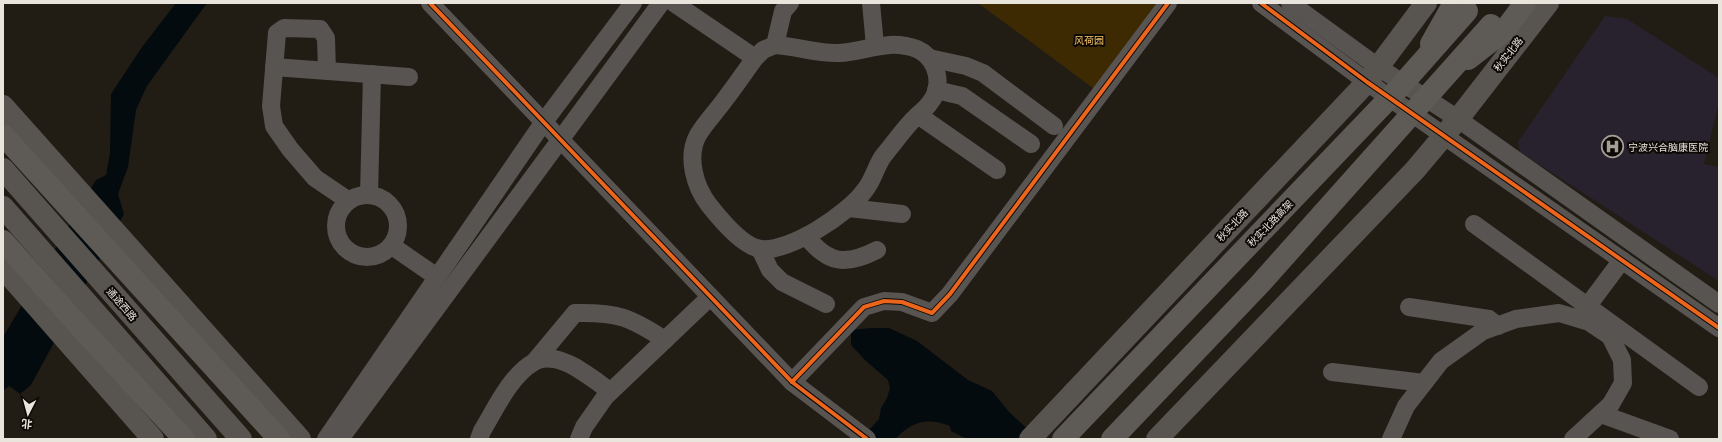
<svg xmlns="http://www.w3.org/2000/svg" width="1722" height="442" viewBox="0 0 1722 442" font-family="'Work Sans','Noto Sans SC',sans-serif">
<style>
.medical{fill:#28222e}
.green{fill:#3d2a03}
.water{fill:#030b0e}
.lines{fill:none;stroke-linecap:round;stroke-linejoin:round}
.minor{stroke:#575452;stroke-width:18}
.major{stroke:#585450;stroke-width:22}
.highway{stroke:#5e5a56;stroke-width:22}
.highway-bridge{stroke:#5e5a56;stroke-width:22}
.cycleway-casing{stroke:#0c0804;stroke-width:6}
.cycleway{stroke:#eb651d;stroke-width:4}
.labels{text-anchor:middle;stroke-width:4;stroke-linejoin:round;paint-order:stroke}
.park-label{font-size:10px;fill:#f7c465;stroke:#0c0804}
.street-label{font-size:10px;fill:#eae5dc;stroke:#0c0804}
.poi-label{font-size:10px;fill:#eae5dc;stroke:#0c0804;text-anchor:start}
</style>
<rect width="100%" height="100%" fill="#211d15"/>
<path class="medical" d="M1605,16L1627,19L1719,78V102L1704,164L1719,167V281L1520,152L1518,142Z"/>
<path class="green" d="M978,3H1160L1097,91Z"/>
<g class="water">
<path d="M176,3H207L147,86L136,110L128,167L118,194L124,214L31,385L20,394L9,386L3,391V337L96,180L106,175L110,153L111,94L142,47Z"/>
<path d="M871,328H889L917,341L968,380L992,391L1010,413L1039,439H967L951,431L950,426C926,417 912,422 895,439H861L879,419L881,408L887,398L890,388L888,380L866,361L851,345V330Z"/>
</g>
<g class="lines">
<g class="minor">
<path d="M430,3L792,382L867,439"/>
<path d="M674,3L755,58"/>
<path d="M871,3L875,46"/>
<path d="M1261,3L1367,82L1719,328"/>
<path d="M1290,3L1378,67L1458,119L1719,304"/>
<path d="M775,45C796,46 817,54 839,53C866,52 887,38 917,49C933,56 941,75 936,92C931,106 920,112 910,123C901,133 893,144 884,155C876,165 874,179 865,190C848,214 790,252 761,249C743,247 720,219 709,205C695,187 686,157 698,135C705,123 715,113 723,102C734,88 744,73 755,58L763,50Z"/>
<path d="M775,45L783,11L790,3"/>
<path d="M929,58L966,66L983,73L1054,126"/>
<path d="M274,67L409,77"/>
<path d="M327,71L326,38L320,29L284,28L277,33L271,106L274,126L290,149L315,178L349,201"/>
<path d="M936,90L962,96L1031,144"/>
<path d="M918,115L997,170"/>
<circle cx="367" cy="226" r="31"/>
<path d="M369,195L372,74"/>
<path d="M849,208L902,214"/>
<path d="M1474,224L1699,387"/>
<path d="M806,236C828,264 846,266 877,250"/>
<path d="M392,246L437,277"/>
<path d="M760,249L770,270L782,282L826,304"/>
<path d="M1409,307L1489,319L1498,326"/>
<path d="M1581,315L1622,260"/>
<path d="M535,361L575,313C617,312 630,317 665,340"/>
<path d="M1332,372L1424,383"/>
<path d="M792,382L864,307L884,301L902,302L932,313L950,294L1168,3"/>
<path d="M1601,414L1670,439"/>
<path d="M326,439L543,123L633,3"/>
<path d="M340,439L661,3"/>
<path d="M479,439L482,431C496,408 510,376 534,362C546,354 564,361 575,367C588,375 599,382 610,392"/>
<path d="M579,439L584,427L605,397L710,297"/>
<path d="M1391,439L1406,406L1441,361L1483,331L1516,319L1559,313L1589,322L1610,336L1622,360L1623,383L1611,404L1573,439"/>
</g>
<g class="major">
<path d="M3,106L300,439"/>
<path d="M3,169L241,439"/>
<path d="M3,207L206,439"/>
<path d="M3,268L153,439"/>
<path d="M1030,439L1367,82L1426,3"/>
<path d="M1157,439L1415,170L1458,119L1548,3"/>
</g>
<g class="highway">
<path d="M1431,44L1454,3"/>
<path d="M1468,59L1504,31L1525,3"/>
<path d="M3,135L279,439"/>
<path d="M3,241L81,328L184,439"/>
</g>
<g class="highway-bridge">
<path d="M1063,439L1398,89L1467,11"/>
<path d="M1112,439L1259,285L1491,25"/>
</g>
<defs>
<g id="cycleway">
<path d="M430,3L792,382L867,439"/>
<path d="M1261,3L1367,82L1719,328"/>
<path d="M792,382L864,307L884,301L902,302L932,313L950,294L1168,3"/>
</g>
</defs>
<use href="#cycleway" class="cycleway-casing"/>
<use href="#cycleway" class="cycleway"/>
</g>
<defs>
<symbol id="hospital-ring" viewBox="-11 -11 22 22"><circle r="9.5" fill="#0c0804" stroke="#a49f96" stroke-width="1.5"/><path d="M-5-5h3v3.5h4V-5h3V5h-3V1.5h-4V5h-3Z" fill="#a49f96"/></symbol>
</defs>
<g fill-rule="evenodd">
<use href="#hospital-ring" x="1600" y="134" width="25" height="25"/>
</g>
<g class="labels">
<g class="park-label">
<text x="1089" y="44">风荷园</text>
</g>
<g class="street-label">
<text transform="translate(1508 54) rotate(-52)" y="4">秋实北路</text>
<text transform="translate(1270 223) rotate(-46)" y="4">秋实北路高架</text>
<text transform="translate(1232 225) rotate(-47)" y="4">秋实北路</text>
<text transform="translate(122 304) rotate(49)" y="4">通途西路</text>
</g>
<g class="poi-label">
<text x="1628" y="151">宁波兴合脑康医院</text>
</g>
</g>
<rect width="1722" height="442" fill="none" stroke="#eae5dc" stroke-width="8"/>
<g transform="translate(28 414) rotate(186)" stroke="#0c0804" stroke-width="3" paint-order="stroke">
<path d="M0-3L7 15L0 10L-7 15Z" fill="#eae5dc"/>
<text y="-6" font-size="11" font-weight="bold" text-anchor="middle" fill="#eae5dc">北</text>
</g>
</svg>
